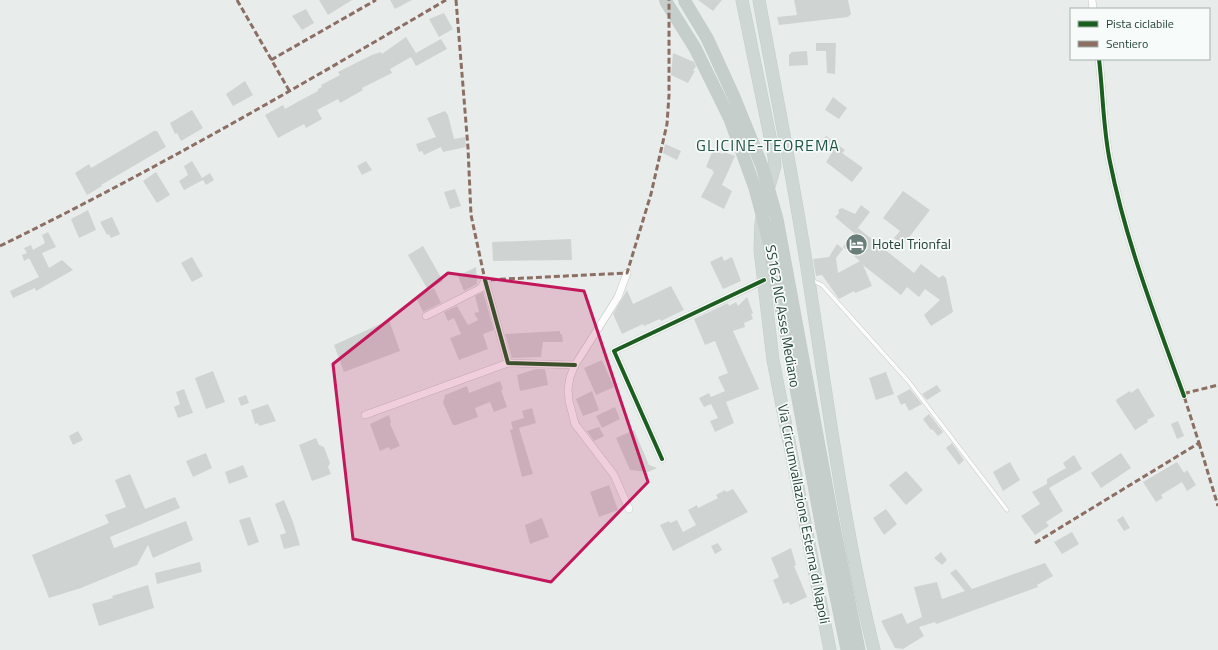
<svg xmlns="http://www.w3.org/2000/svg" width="1218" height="650" viewBox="0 0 1218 650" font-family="'Titillium Web',sans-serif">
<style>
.building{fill:#cfd4d2}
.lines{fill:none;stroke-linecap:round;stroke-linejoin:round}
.service-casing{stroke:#c5cac8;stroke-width:4.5}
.minor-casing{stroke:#c5cac8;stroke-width:8}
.primary-casing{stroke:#c3ccc9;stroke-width:13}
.trunk-casing{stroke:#c3ccc9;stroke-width:13}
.service{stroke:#fcfcfc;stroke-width:3.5}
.minor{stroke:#fcfcfc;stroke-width:7}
.primary{stroke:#cfd7d5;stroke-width:12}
.trunk{stroke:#c6cecc;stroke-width:12}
.trunk-bridge-casing{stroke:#c3ccc9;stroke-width:13;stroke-linecap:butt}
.trunk-bridge{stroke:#c6cecc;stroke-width:12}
.quiet{stroke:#8d6e63;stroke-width:3;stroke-dasharray:6 3;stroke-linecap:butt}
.cycleway-casing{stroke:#f7fbf9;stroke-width:6}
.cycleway{stroke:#1b5e20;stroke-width:4}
.marked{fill:#c2185b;fill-opacity:0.2;stroke:#c2185b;stroke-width:3;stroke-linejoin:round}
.labels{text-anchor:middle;stroke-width:3.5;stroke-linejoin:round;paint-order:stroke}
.poi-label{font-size:14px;fill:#24423a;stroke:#f7fbf9;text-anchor:start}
.street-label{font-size:14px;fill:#24423a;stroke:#f7fbf9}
.quarter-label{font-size:16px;letter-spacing:1px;fill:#1f5548;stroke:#f7fbf9}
</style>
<rect width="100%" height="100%" fill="#e8edeb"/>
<g class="building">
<path d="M319,0H352L328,15Z"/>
<path d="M390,0H412L395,9Z"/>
<path d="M698,0H722L713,11Z"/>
<path d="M794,0H848L851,14L848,17L779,25L777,17L797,15Z"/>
<path d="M306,9L314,23L302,30L292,16Z"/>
<path d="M444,13L453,29L439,37L429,19Z"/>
<path d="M406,37L416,53L441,39L447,49L416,66L411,57L390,69L392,73L362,88L363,90L340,103L338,99L317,110L322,119L306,128L304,124L278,138L265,115L283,105L285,109L301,100L318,91V89L322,87L321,85L340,75L338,72L372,55L381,52L382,54Z"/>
<path d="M816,43H836L835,74L827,73L826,51H816Z"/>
<path d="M807,51L808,65L789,66V54H791V52Z"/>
<path d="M673,53L694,62L696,66L693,71H695L688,83L671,75Z"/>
<path d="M245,81L253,95L233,106L226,94Z"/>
<path d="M833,97L847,108L839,119L825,110Z"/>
<path d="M192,110L203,128L181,141L177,133L175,134L170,123Z"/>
<path d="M445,111L448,115L454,139L465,137L466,147L443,152L441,147L424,155L422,151L419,152L416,144L436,137L427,118Z"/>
<path d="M154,131H157L166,147L101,185L102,186L87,195L75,173L89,164L91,168Z"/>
<path d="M826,136L845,150L842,153L863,168L852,182L826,162L833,151L821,142Z"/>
<path d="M665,144L681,151L677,160L663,153Z"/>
<path d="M713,150L723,154L724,152L735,156L722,185L732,191L724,209L701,197L714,172L712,171L713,170L706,167Z"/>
<path d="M192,161L202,178L210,173L214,180L206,185L203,180L184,190L179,181L188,175L184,166Z"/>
<path d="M366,161L372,170L362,175L357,166Z"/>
<path d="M156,172L170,195L157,203L143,181Z"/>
<path d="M455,189L461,206L450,209L444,192Z"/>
<path d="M903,191L930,210L903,245L894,238L900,231L883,218Z"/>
<path d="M861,205L870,212L854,233L835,217L839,213L838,210L842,208L855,214Z"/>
<path d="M88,210L96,230L79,238L71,219Z"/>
<path d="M112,217L120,234L111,238L109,234L107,235L100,222Z"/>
<path d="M858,228L914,273L921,264L939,278L943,275L946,278L953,312L931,326L924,315L940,300L925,289L919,297L907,287L901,295L863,265L872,286L855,293L854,291L839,299L822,275L816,276L813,259L829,257L837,244L843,249L836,258L838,273L860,261L843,247Z"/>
<path d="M48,232L56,247L42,253L49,268L62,260L73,270L36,291L35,288L13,298L10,291L39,277L29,258L24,261L22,255L27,253L24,248L31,245L33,250L45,243L42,235Z"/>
<path d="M571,239L572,260L493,261L492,242Z"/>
<path d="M423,246L443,281L428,290L408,255Z"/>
<path d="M722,256L724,261L732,257L741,281L723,289L710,262Z"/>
<path d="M192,257L203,276L192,282L181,263Z"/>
<path d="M476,267L477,284L464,291L458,276Z"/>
<path d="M671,286L684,310L661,321L660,319L644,326L643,324L622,334L613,314L627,290L633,304Z"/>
<path d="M434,288L441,303L423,312L416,297Z"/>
<path d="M483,292L494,330L483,334L488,349L459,360L450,338L461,334L454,318L448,321L444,312L457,306L468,325L478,320L474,313L479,312L475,296Z"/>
<path d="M747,297L753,313L751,314L753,319L744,323L745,327L733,331L759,389L726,402L734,423L715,432L710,421L718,418L711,404L704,407L699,398L709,393L711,397L725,391L718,377L728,373L715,341L705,345L694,319L728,303L729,306L736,302L738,306Z"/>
<path d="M389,320L400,351L344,372L334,345Z"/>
<path d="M560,331V334H562L563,342H543L541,357L512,358L505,334Z"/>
<path d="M602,360L614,387L596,395L584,368Z"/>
<path d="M536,369H545L548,385L520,391L517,375Z"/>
<path d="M213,371L225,402L206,409L195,378Z"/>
<path d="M886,372L894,394L876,400L869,378Z"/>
<path d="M500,381L503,389L501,390L507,407L494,412L490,402L475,408L478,417L456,425H453L443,403L445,395L467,386L469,393Z"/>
<path d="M937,385L941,391L927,400L922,394Z"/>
<path d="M1138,388L1155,416L1147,420L1148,422L1135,430L1116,401L1117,399L1130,391L1131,393Z"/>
<path d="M184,389L193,413L178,418L174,407L180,404L176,392Z"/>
<path d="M910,389L922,404L909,411L905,403L901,405L897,396Z"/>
<path d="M592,391L599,410L583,416L576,399Z"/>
<path d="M246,395L249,403L241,406L238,398Z"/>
<path d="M268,404L276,421L259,426L258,423L255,424L251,410Z"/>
<path d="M615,407L620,419L602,428L596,416Z"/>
<path d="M532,408L536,423L519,428L533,474L522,477L510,430L513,429L511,422L524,418L522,411Z"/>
<path d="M929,414L943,432L938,436L932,429L931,430L923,419Z"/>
<path d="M389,415L391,422L390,424L400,446L390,450L389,447L380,451L370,424Z"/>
<path d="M1178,421L1184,436L1177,439L1171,424Z"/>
<path d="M599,427L604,436L594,441L587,431Z"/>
<path d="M634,430L649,465L657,468L648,472L630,470L616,438Z"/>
<path d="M78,431L83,440L73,445L69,436Z"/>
<path d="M316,438L319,445L324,447L330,463L328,467L331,474L312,481L299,445Z"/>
<path d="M952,443L964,460L959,465L946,448Z"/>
<path d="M206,453L212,468L193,477L186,461Z"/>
<path d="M1121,453L1131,468L1101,488L1091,473Z"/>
<path d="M1074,455L1082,469L1049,488L1063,511L1046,522L1049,526L1035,535L1021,516L1040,504L1032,492L1047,484V479L1066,468L1063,463Z"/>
<path d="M1010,462L1020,480L1003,491L993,472Z"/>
<path d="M1177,462L1184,473L1187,470L1196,485L1187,491L1182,482L1161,495L1163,498L1156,502L1143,482Z"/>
<path d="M243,465L248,477L229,484L225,472Z"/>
<path d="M906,471L923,490L906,505L889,485Z"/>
<path d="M130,474L145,509L175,497L180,508L110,537L114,548L186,521L193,540L153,558L148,545L137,565L81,588L49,598L32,555L109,523L105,515L126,507L115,480Z"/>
<path d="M609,485L618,510L599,517L590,492Z"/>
<path d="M733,489L748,512L673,551L660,525L669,521L670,523L677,520L683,532L696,525L688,510L697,505L698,508L718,498L716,495L725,490L726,492Z"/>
<path d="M284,500L293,522L300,545L284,549L280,535L286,533L275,504Z"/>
<path d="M886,509L897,524L884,535L873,518Z"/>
<path d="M1123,516L1130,528L1124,531L1117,520Z"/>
<path d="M250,517L259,542L248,546L239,520Z"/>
<path d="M542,518L549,537L530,544L525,525Z"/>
<path d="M1072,532L1079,544L1062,554L1054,542Z"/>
<path d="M718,543L722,550L715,554L711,546Z"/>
<path d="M791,548L796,565L794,566L807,597L790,605L789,602L783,604L773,580L779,577L771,558Z"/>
<path d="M941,552L947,560L942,565L934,558Z"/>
<path d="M200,562L202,572L157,584L155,573Z"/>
<path d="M1045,563L1053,576L1037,585L1038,587L936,624L935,622L919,627L924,636L903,649L895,648L881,621L902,613L907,624L922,617L914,587L937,582L942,599L965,591L950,573L956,569L972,589Z"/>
<path d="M148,585L154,608L99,626L92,604L113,598L112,596Z"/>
</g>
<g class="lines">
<defs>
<path id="service" d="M811,280L822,285L909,382L1007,510"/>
<g id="minor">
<path d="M1092,0L1093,9"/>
<path d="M1099,59C1103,93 1103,128 1110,162C1126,242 1156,319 1184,396"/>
<path d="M627,273L618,297L575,365L570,377L568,389L569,401L575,424L614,475L629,509"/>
<path d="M485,280L508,363L575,365"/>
<path d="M426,316L481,288L485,280"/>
<path d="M365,415L508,363"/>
<path d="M662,459L614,351L764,280"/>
</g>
<g id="primary">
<path d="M742,0L774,156L775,166L765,200L761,223L760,250L773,360L830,650"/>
<path d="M759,0C776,94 795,187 809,281C828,404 844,529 874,650"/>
</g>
<g id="trunk">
<path d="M834,527L859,650"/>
<path d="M822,528L847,650"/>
</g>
</defs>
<use href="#service" class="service-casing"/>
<use href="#minor" class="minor-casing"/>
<use href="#primary" class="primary-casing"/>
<use href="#trunk" class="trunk-casing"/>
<use href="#service" class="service"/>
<use href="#minor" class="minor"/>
<use href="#primary" class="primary"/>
<use href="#trunk" class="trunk"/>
<defs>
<g id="trunk-bridge">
<path d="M665,0L695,48L730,119L755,188L768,237L822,528"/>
<path d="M684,0L707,38L734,97L762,166L777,219L834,527"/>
</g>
</defs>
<use href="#trunk-bridge" class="trunk-bridge-casing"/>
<use href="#trunk-bridge" class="trunk-bridge"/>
<g class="quiet">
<path d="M237,0L290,92"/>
<path d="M456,0L468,148L471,215L485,280L627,273L651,194L667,124L669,95V0"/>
<path d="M271,60L376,0"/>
<path d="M0,246C153,171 300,86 446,0"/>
<path d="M1199,443L1218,506"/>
<path d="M1035,543L1199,443L1184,396L1186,393L1218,385"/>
</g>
<defs>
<g id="cycleway">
<path d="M1099,59C1103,93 1103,128 1110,162C1126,242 1156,319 1184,396"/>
<path d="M485,280L508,363L575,365"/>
<path d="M662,459L614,351L764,280"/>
</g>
</defs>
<use href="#cycleway" class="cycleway-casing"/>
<use href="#cycleway" class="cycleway"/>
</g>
<path class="marked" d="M448,273L584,291L648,482L551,582L353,539L333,364Z"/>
<defs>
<symbol id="hotel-disc" viewBox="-11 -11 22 22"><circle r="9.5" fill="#697e78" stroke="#f7fbf9"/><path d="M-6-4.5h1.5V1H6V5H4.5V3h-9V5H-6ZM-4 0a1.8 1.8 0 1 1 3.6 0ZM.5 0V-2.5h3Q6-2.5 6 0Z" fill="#fff"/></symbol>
</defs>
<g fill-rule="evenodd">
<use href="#hotel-disc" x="844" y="232" width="25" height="25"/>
</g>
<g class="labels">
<g class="poi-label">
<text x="872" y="249">Hotel Trionfal</text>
</g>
<g class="street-label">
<text transform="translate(783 316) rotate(80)" y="5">SS162 NC Asse Mediano</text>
<text transform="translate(804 514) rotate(79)" y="5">Via Circumvallazione Esterna di Napoli</text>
</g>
<g class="quarter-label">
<text x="768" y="151">GLICINE-TEOREMA</text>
</g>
</g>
<rect x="1070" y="8" width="140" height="52" fill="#f7fbf9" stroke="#a3b1ad"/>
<rect x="1078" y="21" width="20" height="6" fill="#1b5e20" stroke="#a3b1ad"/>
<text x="1106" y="28" font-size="12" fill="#24423a">Pista ciclabile</text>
<rect x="1078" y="41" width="20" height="6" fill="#8d6e63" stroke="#a3b1ad"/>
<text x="1106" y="48" font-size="12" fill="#24423a">Sentiero</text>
</svg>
